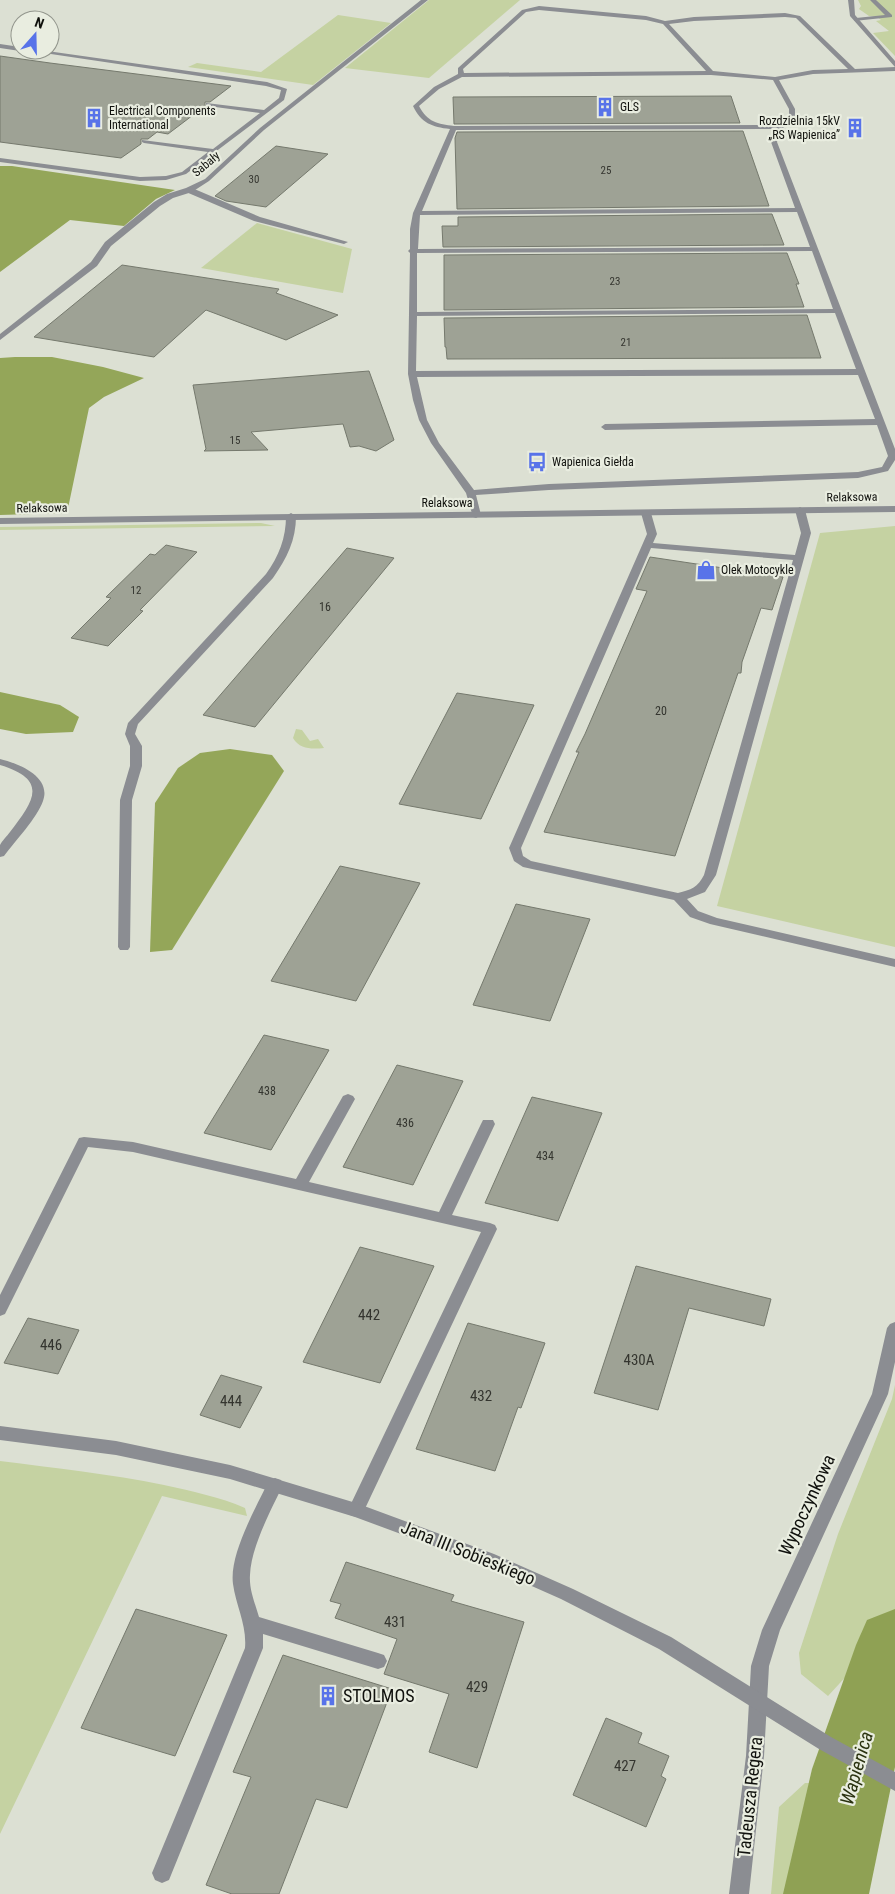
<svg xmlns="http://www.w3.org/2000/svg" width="895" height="1894" viewBox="0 0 895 1894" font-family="'Roboto Condensed',sans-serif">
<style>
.green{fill:#c5d2a2}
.forest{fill:#94a659}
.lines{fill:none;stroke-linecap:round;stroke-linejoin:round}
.river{fill:#8fa154;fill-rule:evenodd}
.building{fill:#9ea295;stroke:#75796d}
.service{fill:#8b8d92;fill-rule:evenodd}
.minor{fill:#8b8d92;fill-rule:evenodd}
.tertiary{fill:#8b8d92;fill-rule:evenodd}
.labels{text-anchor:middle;stroke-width:4.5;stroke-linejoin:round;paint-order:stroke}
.far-number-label{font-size:11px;fill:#34352f}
.far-poi-label{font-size:12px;fill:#10110d;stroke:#e9ede0;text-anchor:start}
.far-street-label{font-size:12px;fill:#10110d;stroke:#e9ede0}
.number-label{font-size:12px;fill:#34352f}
.near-number-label{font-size:15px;fill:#34352f}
.near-street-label{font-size:18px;fill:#10110d;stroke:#e9ede0}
.near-poi-label{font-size:18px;fill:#10110d;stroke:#e9ede0;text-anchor:start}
.near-water-label{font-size:19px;font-style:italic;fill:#2a3210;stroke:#e9ede0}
</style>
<rect width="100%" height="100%" fill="#dce0d3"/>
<g class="green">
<path d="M429,0H520L429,78L345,68Z"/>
<path d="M858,0H895V56L873,33L889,31L876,21L881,20L877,17L869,16L859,9L861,6Z"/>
<path d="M338,15L391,23L313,85L188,67L197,63L261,72Z"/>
<path d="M257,223L352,249L343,293L201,268Z"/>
<path d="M261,523L275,526L0,530V527Z"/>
<path d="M895,526V947L717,906L820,533Z"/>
<path d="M296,729L302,730L310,741L318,739L324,748C313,749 300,750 293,738Z"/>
<path d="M895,1385V1623L828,1696L801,1674L799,1653L838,1534L892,1399Z"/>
<path d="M0,1461C55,1468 110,1474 164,1485C191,1491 220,1497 245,1508L247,1516L162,1496L0,1834Z"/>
<path d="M805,1783H815L826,1789C813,1823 801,1858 798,1894H771L779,1807Z"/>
</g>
<g class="forest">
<path d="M0,166H12L175,190L156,199L124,226L70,220L0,272Z"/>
<path d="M15,357H52L103,367L144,378L104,397L89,408L67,513L0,515V358Z"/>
<path d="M0,692L60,705L79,717L73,732L26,734L0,729Z"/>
<path d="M230,749L272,755L284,771L172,950L150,952L155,803L178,768L200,753Z"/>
</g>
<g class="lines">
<path class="river" d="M895,1609V1767L869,1894H783L812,1769L856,1645L867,1620Z"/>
</g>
<g class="building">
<path d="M0,56L50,63L231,86L210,102H205V106L168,134L157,132L148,139H141V144L121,158L0,142Z"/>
<path d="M731,96L740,123L454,124L453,97Z"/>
<path d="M743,131L769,206L457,209L455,138L457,132Z"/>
<path d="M276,146L328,154L266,207L226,201L215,196Z"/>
<path d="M772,214L784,245L443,247L442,226H458V217Z"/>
<path d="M787,253L799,284H796L804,307L444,310V255Z"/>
<path d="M122,265L279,289L276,293L338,315L286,340L206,310L154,357L34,337Z"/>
<path d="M807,315L821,358L447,359L446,347H445L444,318Z"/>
<path d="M369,371L394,440L376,451L359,446L350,447L343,424L251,432L268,450L204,451L206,449L193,385Z"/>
<path d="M166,545L197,552L140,610L143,611L108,646L71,638L111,598L106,597L150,554L155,555Z"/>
<path d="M347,548L394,558L255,727L203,715Z"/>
<path d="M650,557L783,577L772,610L761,608L742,662L741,673H738L675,856L544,832L579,752H576L585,734L647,591L636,589Z"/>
<path d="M457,693L534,705L481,819L399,804Z"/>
<path d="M340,866L420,883L356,1001L271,981Z"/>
<path d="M516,904L590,919L550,1021L473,1005Z"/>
<path d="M264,1035L329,1050L271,1150L204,1133Z"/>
<path d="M397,1065L463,1081L413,1185L343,1167Z"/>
<path d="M532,1097L602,1113L558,1221L485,1203Z"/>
<path d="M360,1247L434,1266L380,1383L303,1362Z"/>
<path d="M636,1266L771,1299L764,1326L689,1308L658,1410L594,1393Z"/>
<path d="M28,1318L79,1330L58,1374L4,1363Z"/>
<path d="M468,1323L545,1343L521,1408L518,1407L495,1471L416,1449Z"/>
<path d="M221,1375L262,1387L240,1428L200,1415Z"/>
<path d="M346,1562L454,1595L451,1601L524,1622L477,1768L429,1752L449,1694L384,1674L397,1639L335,1618L341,1604L330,1601Z"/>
<path d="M136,1609L227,1635L175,1756L81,1728Z"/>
<path d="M283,1655L392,1689L347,1808L316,1799L279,1894H232L206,1885L251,1777L233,1772Z"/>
<path d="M606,1718L642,1733L638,1743L669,1756L661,1776L666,1779L646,1827L573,1795Z"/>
</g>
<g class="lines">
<g class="service">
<path d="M870,0H876L892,15V17L854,21L856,18L885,15Z"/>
<path d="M539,6L646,16L665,21L694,17L785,13L800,16L855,69L895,67V71L813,74L779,80L795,109V118L783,128L777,142L895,449V460L888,471L858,478L549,490L476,495L481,515L476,518L473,517L466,493L431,443L419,420L413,400L408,374L410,253L408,251L410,249V229L413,213L450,129C432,127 421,123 413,106L434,87L458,74V68L522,10ZM539,10L646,20L663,24L706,71L464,73L463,69L526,12ZM785,17L796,18L848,69L813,70L775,77L713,71L669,24L694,21ZM711,75L773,80L789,109V117L778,125L454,126C438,124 427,122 419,106L439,89L462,77ZM776,129L771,142L795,208L422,211L456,130ZM797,212L810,247L418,249L420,215ZM812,251L833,309L417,312V253ZM835,313L856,369L416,371L417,316ZM858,375L875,419L605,424L601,427L605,430L877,425L888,456L882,467L858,472L549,484L474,490L439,443L427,420L417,377Z"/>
<path d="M0,44L20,47V50H22L20,51L0,48Z"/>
<path d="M24,50H40L267,82L287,89L284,100L186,174L166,180L140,181L0,162V158L140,177L166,176L182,172L208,152L144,143L142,142V140L213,149L260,113L208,106L206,105V103L264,110L279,98L281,90L266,86Z"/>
<path d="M186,188H192L260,217L348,242L344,244L254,221L186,192Z"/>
<path d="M800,507L805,510L811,533L716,875L705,892L687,899L698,911L717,918L895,959V967L710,924L690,917L674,900L523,867L514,861L509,848L647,534L641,513L643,511L646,510L651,513L657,534L653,543L795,555L801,533L795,510ZM651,548L793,560L704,875C698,887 691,890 678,893L531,861L523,856L521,848Z"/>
<path d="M291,513L296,516C296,540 287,558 273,578L138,724L135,734L142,746V766L132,800L130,947L128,950H120L118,947L120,800L130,766V746L125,734L128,723L266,574C279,556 286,538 286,516Z"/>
<path d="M0,759C17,763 52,776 43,801C37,818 16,840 4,856L0,857C0,853 0,848 0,845C2,841 7,836 10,832C33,802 50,780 0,765Z"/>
<path d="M348,1094L353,1096L355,1099L309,1182L439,1212L481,1124L483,1120H493L495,1124L452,1215L490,1223L495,1225L497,1229L362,1515L356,1517L350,1515L348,1510L481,1232L133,1152L88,1147L5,1314L0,1316V1295L79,1138L84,1137L133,1142L296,1179L343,1096Z"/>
<path d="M275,1478L281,1480L283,1485C271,1510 251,1547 250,1575C249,1590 255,1603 259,1617L378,1653L384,1655L387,1661L384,1667L378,1669L263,1634V1648L169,1880L162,1883L155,1880L152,1873L245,1648C247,1625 236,1606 233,1584C229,1554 256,1508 269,1480Z"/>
</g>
<g class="minor">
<path d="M421,0H428L264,130L209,181L192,192L173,198L160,206L111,246L97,266L0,340V334L91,262L105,242L154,202L167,194L186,188L205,179L260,128Z"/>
<path d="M848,0H854L855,15L895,61V67L850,16Z"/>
<path d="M895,506V512L0,524V518Z"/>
<path d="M895,1322V1362L888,1394L780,1630L769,1666L764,1756L749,1894H729L746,1756L751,1666L762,1630L872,1394L887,1328L890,1324Z"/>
</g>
<path class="tertiary" d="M0,1426L116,1441L230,1465L356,1503L494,1554L573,1589L671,1637L831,1737L895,1772V1791L819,1749L659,1649L561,1599L482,1564L355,1517L230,1479L116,1455L0,1440Z"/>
</g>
<defs>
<symbol id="building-bare" viewBox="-9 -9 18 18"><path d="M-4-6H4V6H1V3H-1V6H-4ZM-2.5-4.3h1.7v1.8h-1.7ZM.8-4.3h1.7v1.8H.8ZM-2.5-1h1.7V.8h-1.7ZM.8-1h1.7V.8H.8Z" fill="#5873e9" stroke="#e9ede0" stroke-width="2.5" paint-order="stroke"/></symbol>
<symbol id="bus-bare" viewBox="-9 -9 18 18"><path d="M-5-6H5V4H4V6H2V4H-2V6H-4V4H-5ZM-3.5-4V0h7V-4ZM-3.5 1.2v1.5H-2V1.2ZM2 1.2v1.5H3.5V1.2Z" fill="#5873e9" stroke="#e9ede0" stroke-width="2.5" paint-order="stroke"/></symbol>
<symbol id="shop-bare" viewBox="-9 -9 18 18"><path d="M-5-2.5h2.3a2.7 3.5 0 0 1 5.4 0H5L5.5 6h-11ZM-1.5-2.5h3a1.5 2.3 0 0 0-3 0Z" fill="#5873e9" stroke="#e9ede0" stroke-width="2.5" paint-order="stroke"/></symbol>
</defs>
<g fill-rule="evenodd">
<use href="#building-bare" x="591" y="93" width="28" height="28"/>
<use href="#building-bare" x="80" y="104" width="28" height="28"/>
<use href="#building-bare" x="841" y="114" width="28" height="28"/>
<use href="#bus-bare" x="523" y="448" width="28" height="28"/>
<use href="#shop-bare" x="692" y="556" width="28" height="28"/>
<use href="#building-bare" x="314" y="1682" width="28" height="28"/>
</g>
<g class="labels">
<g class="far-number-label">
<text x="606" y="174">25</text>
<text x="254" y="183">30</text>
<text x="615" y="285">23</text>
<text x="626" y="346">21</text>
<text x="235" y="444">15</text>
<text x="136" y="594">12</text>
</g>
<g class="far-poi-label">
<text x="620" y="111">GLS</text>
<text x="109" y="115">Electrical Components<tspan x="109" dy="14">International</tspan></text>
<text x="840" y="125" text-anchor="end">Rozdzielnia 15kV<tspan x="840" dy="14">„RS Wapienica”</tspan></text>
<text x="552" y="466">Wapienica Giełda</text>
<text x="721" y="574">Olek Motocykle</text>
</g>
<g class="far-street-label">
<text transform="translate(206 164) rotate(-40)" y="4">Sabały</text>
<text transform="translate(852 497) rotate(-1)" y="4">Relaksowa</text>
<text x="447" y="507">Relaksowa</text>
<text transform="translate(42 508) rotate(-1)" y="4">Relaksowa</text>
</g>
<g class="number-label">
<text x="325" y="611">16</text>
<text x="661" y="715">20</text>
<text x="267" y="1095">438</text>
<text x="405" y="1127">436</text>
<text x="545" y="1160">434</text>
</g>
<g class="near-number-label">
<text x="369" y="1320">442</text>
<text x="51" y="1350">446</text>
<text x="639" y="1365">430A</text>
<text x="481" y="1401">432</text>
<text x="231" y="1406">444</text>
<text x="395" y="1627">431</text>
<text x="477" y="1692">429</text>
<text x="625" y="1771">427</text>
</g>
<g class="near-street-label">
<text transform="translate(807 1505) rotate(-65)" y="6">Wypoczynkowa</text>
<text transform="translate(468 1553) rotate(22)" y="6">Jana III Sobieskiego</text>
<text transform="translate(750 1797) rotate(-84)" y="6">Tadeusza Regera</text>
</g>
<g class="near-poi-label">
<text x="343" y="1702">STOLMOS</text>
</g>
<g class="near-water-label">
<text transform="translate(856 1768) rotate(-74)" y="7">Wapienica</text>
</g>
</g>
<g transform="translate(35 35) rotate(20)"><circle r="24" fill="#e9ede0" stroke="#92958c"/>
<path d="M0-4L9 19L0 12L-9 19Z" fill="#5873e9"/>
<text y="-8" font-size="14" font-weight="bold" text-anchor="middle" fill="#10110d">N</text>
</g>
</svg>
